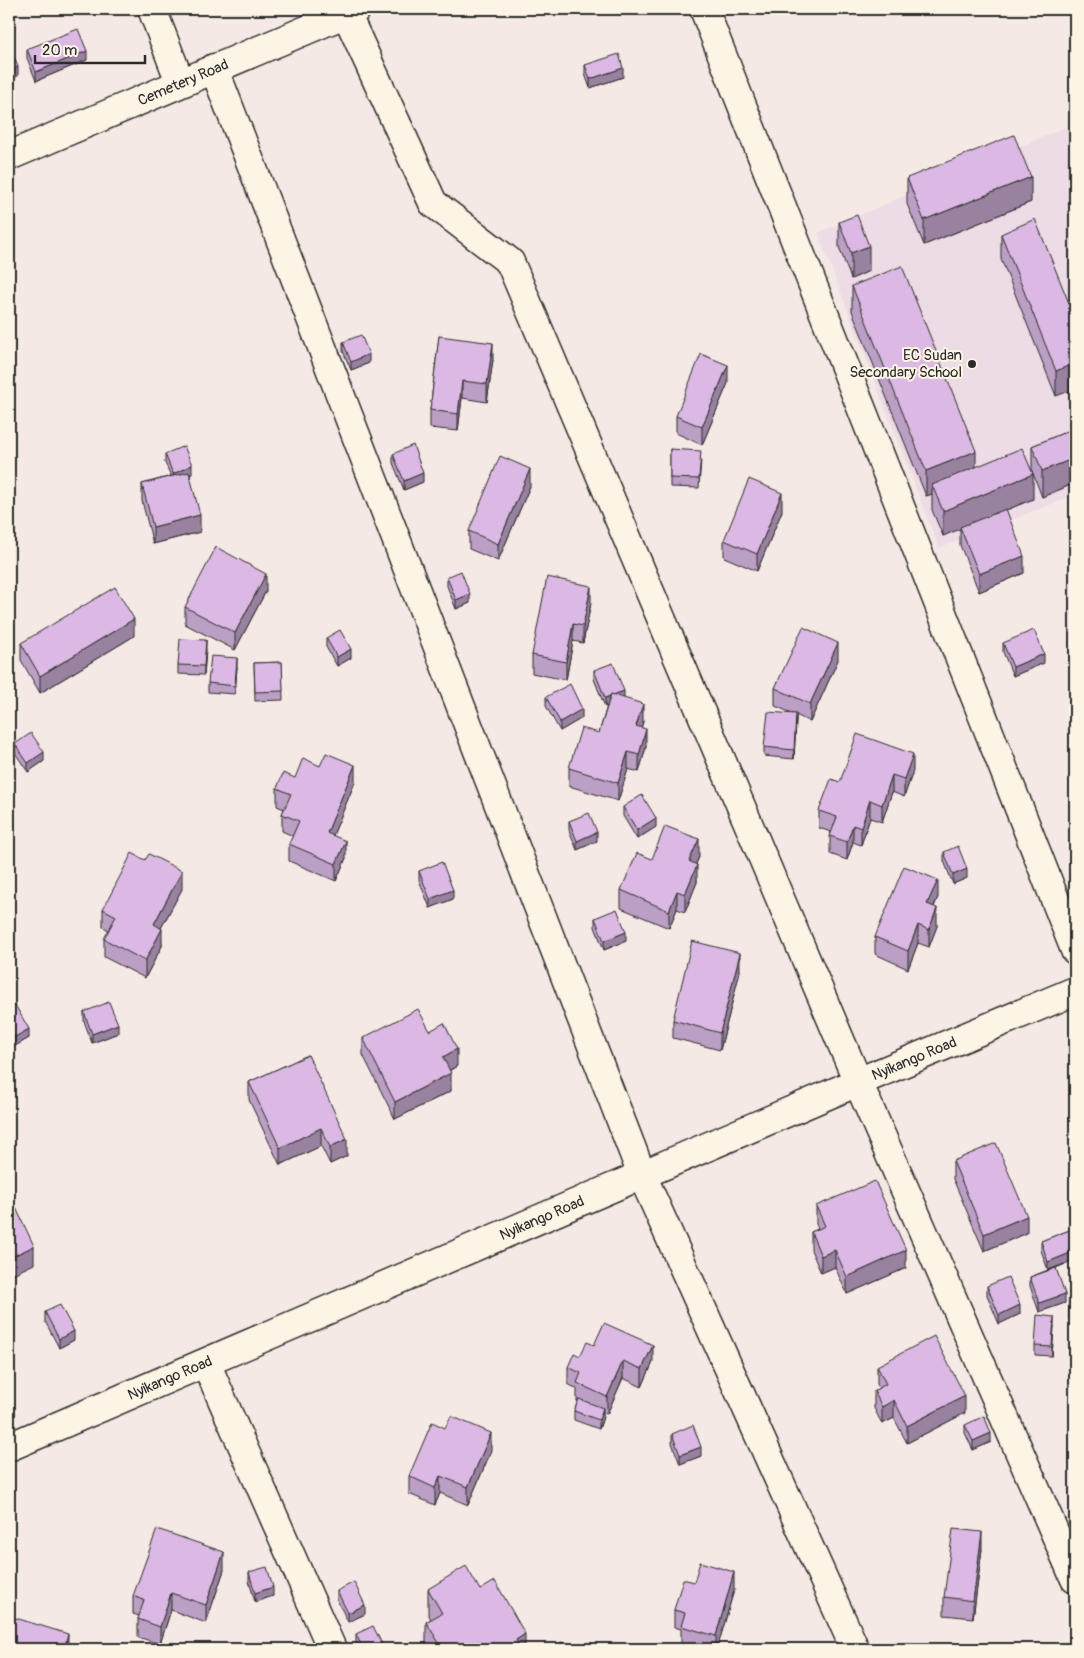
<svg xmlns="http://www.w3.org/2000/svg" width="1084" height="1658" viewBox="0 0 1084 1658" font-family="Pangolin,sans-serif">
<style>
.built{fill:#eddbe5}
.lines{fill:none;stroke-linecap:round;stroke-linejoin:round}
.minor-casing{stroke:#2b2b2b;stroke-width:31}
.minor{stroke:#fcf5e5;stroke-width:28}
.wall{fill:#bc9fc4;stroke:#2b2b2b}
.shaded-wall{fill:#9982a0;stroke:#2b2b2b}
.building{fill:#dbb9e4;stroke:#2b2b2b}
.poi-dot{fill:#2b2b2b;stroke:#fcf5e5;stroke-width:2}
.labels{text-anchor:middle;stroke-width:4;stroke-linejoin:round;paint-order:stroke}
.street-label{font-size:15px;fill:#2b2b2b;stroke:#fcf5e5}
.poi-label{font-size:15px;fill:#2b2b2b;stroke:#fcf5e5;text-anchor:end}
</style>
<rect width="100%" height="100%" fill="#f5e9e5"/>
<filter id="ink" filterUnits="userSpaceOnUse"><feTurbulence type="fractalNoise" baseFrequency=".02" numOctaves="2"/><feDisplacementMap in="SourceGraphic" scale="10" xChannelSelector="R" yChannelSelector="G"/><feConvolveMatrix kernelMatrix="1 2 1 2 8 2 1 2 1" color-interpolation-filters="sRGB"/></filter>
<g filter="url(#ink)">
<path class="built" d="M1075,123V495L939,548L818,233Z"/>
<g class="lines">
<defs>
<g id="minor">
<path d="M152,9L180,82"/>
<path d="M704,9L1075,950"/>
<path d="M346,13L433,203L510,262L858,1082L1075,1579"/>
<path d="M214,68L642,1175L855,1649"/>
<path id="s1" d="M9,156L356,9"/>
<path d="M206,1363L332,1649"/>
<path id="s2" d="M9,1447L858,1082L1075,991"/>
</g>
</defs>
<use href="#minor" class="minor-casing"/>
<use href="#minor" class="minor"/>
</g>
<g class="wall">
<path d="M27,49L87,60L36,81L27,58Z"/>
<path d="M585,65L623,77L590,88L585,74Z"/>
<path d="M1075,113V145L1073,139V114Z"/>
<path d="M907,178L1031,202L924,245L907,204Z"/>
<path d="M839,222L869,271L851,279L839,247Z"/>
<path d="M1001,234L1075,318L1056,396L1001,259Z"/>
<path d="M852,286L976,467L1033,499L1006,510L1024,573L979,592L960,545V528L943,536L932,510V494L926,496L852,311Z"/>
<path d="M439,336L493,360L487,402L462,398L458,431L430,428V410Z"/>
<path d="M343,342L369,363L351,370L343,351Z"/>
<path d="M728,383L702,445L676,433V416Z"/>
<path d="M1075,428V483L1042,497L1032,471V446Z"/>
<path d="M670,449L701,460L699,488L670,487Z"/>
<path d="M165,454L192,474L190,475L200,532L153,544L142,501V484L171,476L165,463Z"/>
<path d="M393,454L423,482L404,490L393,463Z"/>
<path d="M530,486L498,561L469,549V531Z"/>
<path d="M782,511L757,571L724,557V540Z"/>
<path d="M447,577L470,603L456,609L447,586Z"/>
<path d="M266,591L235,650L185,624V607Z"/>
<path d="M591,603L583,643L573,641L566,680L532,673V655Z"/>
<path d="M134,636L40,693L21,660V643Z"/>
<path d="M326,638L351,658L337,666L326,647Z"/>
<path d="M1003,643L1044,663L1013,676L1003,652Z"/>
<path d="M206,649L204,675L178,674V665Z"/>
<path d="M838,660L810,722L796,715L794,759L764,756V747L794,714L775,706V688Z"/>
<path d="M282,662L283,700L255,701L254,663Z"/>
<path d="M237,667L235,694L208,692V683Z"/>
<path d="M594,670L624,698L643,722L641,728L646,747L639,772L628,769L618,801L569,786V768L599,733L607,706L605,707L594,679Z"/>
<path d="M546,697L582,718L560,731L546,706Z"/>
<path d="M15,744L44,761L28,772L15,753Z"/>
<path d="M320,766L355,782L333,835L346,858L336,881L289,861V844L293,836L282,831V814L284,809L277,806V788Z"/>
<path d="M913,771L904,797L892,792L882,822L870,818L861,845L853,842L847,860L830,854V836L831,832L819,828V811L840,782Z"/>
<path d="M623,807L656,827L637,839L623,816Z"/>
<path d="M569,821L597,841L577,850L569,830Z"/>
<path d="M944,852L967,878L953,884L944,861Z"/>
<path d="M699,857L696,864L697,882L685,912L677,909L669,928L621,908V890L652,859Z"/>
<path d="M419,871L453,899L430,908L419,880Z"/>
<path d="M182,889L161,928L162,946L145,978L104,957V939L109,930L103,927V909Z"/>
<path d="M938,897L934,907L937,926L929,947L918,943L908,969L875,954V937Z"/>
<path d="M595,918L626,941L604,950L595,927Z"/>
<path d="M740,971L720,1050L673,1038V1020Z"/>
<path d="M9,1009L29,1038L15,1046L9,1034Z"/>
<path d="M84,1012L118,1033L92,1043L84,1021Z"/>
<path d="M430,1031L457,1066L449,1071L451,1091L395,1119L363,1055V1038Z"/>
<path d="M308,1055L347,1156L330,1164L321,1146L280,1165L249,1100V1082Z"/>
<path d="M953,1161L1027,1233L984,1251L953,1179Z"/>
<path d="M816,1206L906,1268L847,1294L835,1267L821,1273L811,1250V1232L818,1229L816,1224Z"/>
<path d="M1075,1228V1321L1069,1320V1302L1073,1261L1056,1268L1065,1303L1039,1312L1030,1286V1277L1048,1270L1041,1250V1241Z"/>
<path d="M987,1286L1020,1314L999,1324L987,1295Z"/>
<path d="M45,1312L74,1340L59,1348L45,1321Z"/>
<path d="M1054,1326L1052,1356L1035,1355V1346Z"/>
<path d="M594,1345L653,1362L642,1387L623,1378L607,1414L603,1413V1417L599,1429L574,1420V1411L578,1401H577V1389L568,1384V1367L580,1356Z"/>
<path d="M877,1366L965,1413L907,1443L894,1418L882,1424L874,1408V1391L879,1388L877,1384Z"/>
<path d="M965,1425L991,1442L973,1450L965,1433Z"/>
<path d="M672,1434L701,1456L680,1464L672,1443Z"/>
<path d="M491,1451L468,1505L440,1493L435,1505L409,1494V1476Z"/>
<path d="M982,1549L973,1618L944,1615V1597Z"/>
<path d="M224,1570L206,1623L171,1610L160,1644L138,1637V1619L139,1616L133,1614V1596Z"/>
<path d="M249,1572L273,1596L255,1602L249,1581Z"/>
<path d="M694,1582L734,1590L717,1649H701L681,1644V1629L674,1627V1610Z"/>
<path d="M428,1589L480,1590L525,1649H428L426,1647V1622L431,1619L428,1614Z"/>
<path d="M337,1591L365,1614L348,1622L337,1600Z"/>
<path d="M356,1634L384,1649H359L356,1643Z"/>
</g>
<g class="shaded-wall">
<path d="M87,51V60L36,81V72Z"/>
<path d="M18,67V76L9,80V71Z"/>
<path d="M623,68V77L590,88V79Z"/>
<path d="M1031,177V202L924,245V220Z"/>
<path d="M869,246V271L851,279V253Z"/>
<path d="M493,343V360L487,402V384Z"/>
<path d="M369,354V363L351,370V362Z"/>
<path d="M1075,363V389L1056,396V371Z"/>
<path d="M728,365V383L702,445V427Z"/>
<path d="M462,381V398L458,431V414Z"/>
<path d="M976,451V476L932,485V494L926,496V471Z"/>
<path d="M1075,458V483L1042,497V471Z"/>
<path d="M192,465V474L173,483V474Z"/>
<path d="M530,469V486L498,561V544Z"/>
<path d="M423,473V482L404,490V481Z"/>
<path d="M1033,474V499L943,536V511Z"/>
<path d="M782,493V511L757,571V554Z"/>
<path d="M200,515V532L153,544V527Z"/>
<path d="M1024,556V573L979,592V574Z"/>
<path d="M266,574V591L235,650V633Z"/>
<path d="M591,586V603L583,643V626Z"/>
<path d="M470,594V603L456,609V600Z"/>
<path d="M134,619V636L40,693V676Z"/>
<path d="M573,624V641L566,680V662Z"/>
<path d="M206,640V649L204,675V666Z"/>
<path d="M838,643V660L810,722V704Z"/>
<path d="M351,649V658L337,666V657Z"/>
<path d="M1044,654V663L1013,676V667Z"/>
<path d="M237,658V667L235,694V686Z"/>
<path d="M624,691V700L605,707V698Z"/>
<path d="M643,704V722L636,744V726Z"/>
<path d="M582,709V718L560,731V722Z"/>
<path d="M796,714V723L794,759V750Z"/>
<path d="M646,729V747L639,772V755Z"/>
<path d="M44,752V761L28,772V763Z"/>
<path d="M628,752V769L618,801V783Z"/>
<path d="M913,754V771L904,797V779Z"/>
<path d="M13,764V772L9,776V767Z"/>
<path d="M355,765V782L327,850V833Z"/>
<path d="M892,775V792L882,822V805Z"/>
<path d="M870,800V818L861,845V828Z"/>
<path d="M656,818V827L637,839V830Z"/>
<path d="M853,825V842L847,860V842Z"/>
<path d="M597,832V841L577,850V841Z"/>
<path d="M699,839V857L689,879V861Z"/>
<path d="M346,841V858L336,881V864Z"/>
<path d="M697,865V882L685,912V894Z"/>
<path d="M967,869V878L953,884V875Z"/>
<path d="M182,871V889L154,941V924Z"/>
<path d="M938,880V897L927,921V904Z"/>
<path d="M453,890V899L430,908V899Z"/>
<path d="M677,891V909L669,928V911Z"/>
<path d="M937,908V926L929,947V930Z"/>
<path d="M918,925V943L908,969V951Z"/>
<path d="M162,929V946L145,978V961Z"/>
<path d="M626,932V941L604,950V941Z"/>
<path d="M740,953V971L720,1050V1033Z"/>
<path d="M118,1024V1033L92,1043V1034Z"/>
<path d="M29,1029V1038L15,1046V1037Z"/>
<path d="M457,1049V1066L443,1074V1057Z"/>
<path d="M451,1073V1091L395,1119V1102Z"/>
<path d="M321,1128V1146L280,1165V1148Z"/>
<path d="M347,1139V1156L330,1164V1147Z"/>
<path d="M1027,1216V1233L984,1251V1234Z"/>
<path d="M34,1246V1264L9,1276V1258Z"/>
<path d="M835,1250V1267L821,1273V1256Z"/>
<path d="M906,1250V1268L847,1294V1277Z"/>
<path d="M1075,1251V1260L1048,1270V1262Z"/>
<path d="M1065,1294V1303L1039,1312V1303Z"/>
<path d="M1020,1305V1314L999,1324V1315Z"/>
<path d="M1054,1317V1326L1052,1356V1347Z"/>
<path d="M74,1331V1340L59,1348V1339Z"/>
<path d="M653,1345V1362L642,1387V1369Z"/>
<path d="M623,1361V1378L607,1414V1397Z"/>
<path d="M965,1396V1413L907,1443V1426Z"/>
<path d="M894,1400V1418L882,1424V1407Z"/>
<path d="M603,1408V1417L599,1429V1420Z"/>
<path d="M491,1433V1451L468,1505V1487Z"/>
<path d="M991,1433V1442L973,1450V1441Z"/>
<path d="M701,1447V1456L680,1464V1455Z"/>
<path d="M440,1476V1493L435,1505V1488Z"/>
<path d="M982,1532V1549L973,1618V1601Z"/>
<path d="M224,1552V1570L206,1623V1605Z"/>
<path d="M734,1572V1590L717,1649H716V1636Z"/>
<path d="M273,1587V1596L255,1602V1593Z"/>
<path d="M171,1593V1610L160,1644V1627Z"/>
<path d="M365,1605V1614L348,1622V1613Z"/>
<path d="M68,1634V1649H64Z"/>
<path d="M525,1634V1649H516V1640Z"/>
</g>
<g class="building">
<path d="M78,29L87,51L36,72L27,49Z"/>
<path d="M9,43L18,67L9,71Z"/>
<path d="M619,54L623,68L590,79L585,65Z"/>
<path d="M1014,135L1031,177L924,220L907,178Z"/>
<path d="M857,215L869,246L851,253L839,222Z"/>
<path d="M1035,219L1075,318V363L1056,371L1001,234Z"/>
<path d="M902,266L976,451L926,471L852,286Z"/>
<path d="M361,335L369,354L351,362L343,342Z"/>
<path d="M439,336L493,343L487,384L462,381L458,414L430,410Z"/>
<path d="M701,354L728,365L702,427L676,416Z"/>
<path d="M1075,428V458L1042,471L1032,446Z"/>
<path d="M413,445L423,473L404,481L393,454Z"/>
<path d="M184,446L192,465L173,474L165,454Z"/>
<path d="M1022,448L1033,474L943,511L932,485Z"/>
<path d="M670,449L701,451L699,479L670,478Z"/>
<path d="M500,456L530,469L498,544L469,531Z"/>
<path d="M189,472L200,515L153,527L142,484Z"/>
<path d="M749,479L782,493L757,554L724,540Z"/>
<path d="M1006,509L1024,556L979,574L960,527Z"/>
<path d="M216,547L266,574L235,633L185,607Z"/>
<path d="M461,571L470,594L456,600L447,577Z"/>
<path d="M547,577L591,586L583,626L573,624L566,662L532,655Z"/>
<path d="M115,587L134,619L40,676L21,643Z"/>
<path d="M803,627L838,643L810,704L775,688Z"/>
<path d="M340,630L351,649L337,657L326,638Z"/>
<path d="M1034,630L1044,654L1013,667L1003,643Z"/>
<path d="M180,639L206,640L204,666L178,665Z"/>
<path d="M211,656L237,658L235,686L208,683Z"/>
<path d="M282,662L283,691L255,692L254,663Z"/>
<path d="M613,663L624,691L613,695L611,694L610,696L605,698L594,670Z"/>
<path d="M570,684L582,709L560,722L546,697Z"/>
<path d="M611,694L643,704L636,726L646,729L639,755L628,752L618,783L569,768L581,728L599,733Z"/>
<path d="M768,712L796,714L794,750L764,747Z"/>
<path d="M31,733L44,752L28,763L15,744Z"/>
<path d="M857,734L913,754L904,779L892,775L882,805L870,800L861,828L853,825L847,842L830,836L837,817L819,811L831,779L840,782Z"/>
<path d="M326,753L355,765L327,833L346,841L336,864L289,844L299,821L282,814L291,794L277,788L283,773L295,778L303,758L320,766Z"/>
<path d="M9,759L13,764L9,767Z"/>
<path d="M642,795L656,818L637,830L623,807Z"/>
<path d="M589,813L597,832L577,841L569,821Z"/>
<path d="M665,826L699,839L689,861L697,865L685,894L677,891L669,911L621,890L637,853L652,859Z"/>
<path d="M958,846L967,869L953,875L944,852Z"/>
<path d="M132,853L145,860L149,854L182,871L154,924L162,929L145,961L104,939L116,916L103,909Z"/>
<path d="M442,862L453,890L430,899L419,871Z"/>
<path d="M904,866L938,880L927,904L937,908L929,930L918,925L908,951L875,937Z"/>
<path d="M617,909L626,932L604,941L595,918Z"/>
<path d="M692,941L740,953L720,1033L673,1020Z"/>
<path d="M109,1002L118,1024L92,1034L84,1012Z"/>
<path d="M15,1005L29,1029L15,1037L9,1026V1009Z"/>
<path d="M418,1009L430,1031L444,1023L457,1049L443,1057L451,1073L395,1102L363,1038Z"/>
<path d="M308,1055L347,1139L330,1147L321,1128L280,1148L249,1082Z"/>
<path d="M996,1143L1027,1216L984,1234L953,1161Z"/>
<path d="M875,1181L906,1250L847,1277L835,1250L821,1256L811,1232L825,1226L816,1206Z"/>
<path d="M9,1193L34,1246L9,1258Z"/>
<path d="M1075,1228V1251L1048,1262L1041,1241Z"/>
<path d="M1074,1258L1075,1259V1303L1069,1302Z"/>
<path d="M1056,1268L1065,1294L1039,1303L1030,1277Z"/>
<path d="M1008,1277L1020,1305L999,1315L987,1286Z"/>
<path d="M60,1305L74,1331L59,1339L45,1312Z"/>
<path d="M1037,1315L1054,1317L1052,1347L1035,1346Z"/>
<path d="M604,1323L653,1345L642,1369L623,1361L607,1397L577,1383L581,1373L568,1367L574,1353L580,1356L587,1342L594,1345Z"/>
<path d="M934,1336L965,1396L907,1426L894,1400L882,1407L874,1391L886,1384L877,1366Z"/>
<path d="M579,1399L603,1408L599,1420L574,1411Z"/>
<path d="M451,1416L491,1433L468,1487L440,1476L435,1488L409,1476L432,1422L445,1428Z"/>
<path d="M984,1416L991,1433L973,1441L965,1425Z"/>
<path d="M693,1425L701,1447L680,1455L672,1434Z"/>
<path d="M157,1529L224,1552L206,1605L171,1593L160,1627L138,1619L144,1600L133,1596Z"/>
<path d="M953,1529L982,1532L973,1601L944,1597Z"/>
<path d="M700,1562L734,1572L716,1636L681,1626L685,1613L674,1610L683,1579L694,1582Z"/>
<path d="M466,1566L480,1590L495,1581L525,1634L516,1640L521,1649H443L426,1622L442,1613L428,1589Z"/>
<path d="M267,1567L273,1587L255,1593L249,1572Z"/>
<path d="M354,1582L365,1605L348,1613L337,1591Z"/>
<path d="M9,1616L68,1634L64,1649H9Z"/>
<path d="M373,1626L384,1648L381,1649H363L356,1634Z"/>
<path d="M561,1642L583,1649H558Z"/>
</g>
</g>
<circle class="poi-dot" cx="972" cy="364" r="5"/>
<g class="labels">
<g class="street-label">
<text dy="5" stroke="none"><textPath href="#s1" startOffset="189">Cemetery Road</textPath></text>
<text dy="5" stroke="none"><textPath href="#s2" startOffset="985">Nyikango Road</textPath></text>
<text dy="5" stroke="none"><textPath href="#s2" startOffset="580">Nyikango Road</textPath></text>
<text dy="5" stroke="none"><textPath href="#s2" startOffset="175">Nyikango Road</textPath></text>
</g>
<g class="poi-label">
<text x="962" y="360">EC Sudan<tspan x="962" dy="17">Secondary School</tspan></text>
</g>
</g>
<rect width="1084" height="1658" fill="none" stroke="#fcf5e5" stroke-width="30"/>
<rect x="15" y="15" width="1054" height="1628" fill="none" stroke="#2b2b2b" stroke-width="2" filter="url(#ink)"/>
<path d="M35 55v8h110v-8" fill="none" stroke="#2b2b2b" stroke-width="2.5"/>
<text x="42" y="55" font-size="15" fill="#2b2b2b" stroke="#fcf5e5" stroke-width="4" paint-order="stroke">20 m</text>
</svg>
